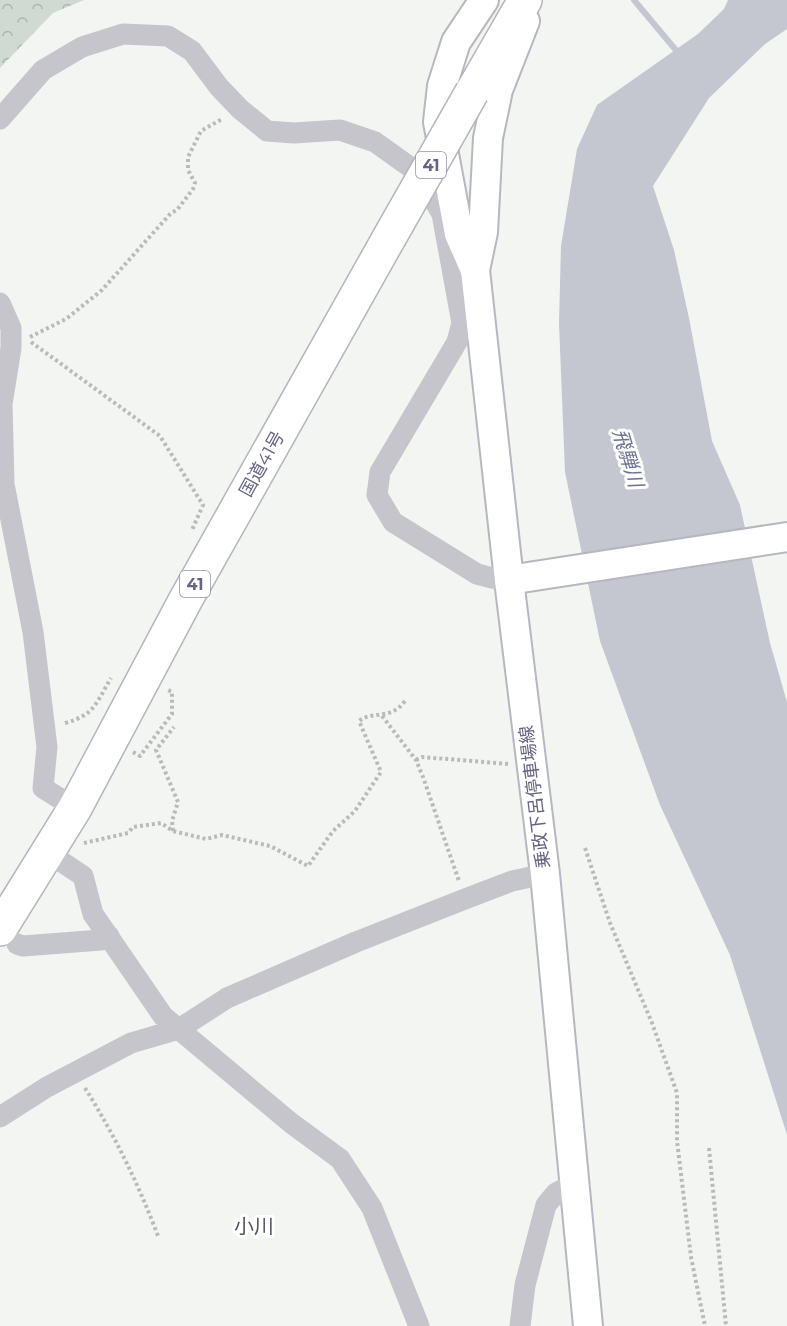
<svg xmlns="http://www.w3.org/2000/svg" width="787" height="1326" viewBox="0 0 787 1326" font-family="Montserrat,'Noto Sans JP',sans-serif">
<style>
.forest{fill:url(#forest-crowns)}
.water{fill:#c4c6d0}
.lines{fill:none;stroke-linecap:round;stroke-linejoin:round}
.stream{stroke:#c4c6d0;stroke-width:6}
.secondary-casing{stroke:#b7b7bf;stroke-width:32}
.highway-casing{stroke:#b5b5bb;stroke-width:36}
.path{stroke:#bababe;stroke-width:4;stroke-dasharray:3 3;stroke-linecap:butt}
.street{stroke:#c5c5cb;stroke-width:21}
.secondary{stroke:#fff;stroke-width:28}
.highway{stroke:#fff;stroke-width:33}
.highway-bridge-casing{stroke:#b5b5bb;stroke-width:36;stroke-linecap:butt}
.highway-bridge{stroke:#fff;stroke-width:33}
.labels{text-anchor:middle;stroke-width:6;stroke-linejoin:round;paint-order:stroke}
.shield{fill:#fff;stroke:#9392a8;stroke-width:1.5}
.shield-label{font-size:16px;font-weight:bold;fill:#656482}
.street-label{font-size:18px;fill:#656482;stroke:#fff}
.water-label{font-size:20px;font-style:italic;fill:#6e7394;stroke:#fff}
.neighbourhood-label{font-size:20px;fill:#535267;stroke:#fff}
</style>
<defs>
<pattern id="forest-crowns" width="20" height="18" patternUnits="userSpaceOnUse" patternTransform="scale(1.5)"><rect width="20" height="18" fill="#d0dad3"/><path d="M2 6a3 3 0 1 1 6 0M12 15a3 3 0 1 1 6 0" fill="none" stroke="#acb4b1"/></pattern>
</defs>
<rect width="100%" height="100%" fill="#f2f5f1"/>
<path class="forest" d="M0,0H84L53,13L0,68Z"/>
<path class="water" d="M728,0H787V29L765,44L709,98L653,186L674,250L689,318L712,441L740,505L770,643L787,702V1135L730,955L660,805L600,641L565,472L559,323L561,246L577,149L597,105L698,34L724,9Z"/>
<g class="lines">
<path class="stream" d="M634,0L680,55"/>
<defs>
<g id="secondary">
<path d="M525,21L498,90L488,138L483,232L475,270L509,580L545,874L588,1326"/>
<path d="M475,270L459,234L438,122L442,86L456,42L484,0"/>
<path d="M509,580L787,537"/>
</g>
<g id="highway">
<path d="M472,92L525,0"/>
<path d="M0,929L75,808L186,599L389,238"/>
</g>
</defs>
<use href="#secondary" class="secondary-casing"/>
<use href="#highway" class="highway-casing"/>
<g class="path">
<path d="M30,337L66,319L102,290L171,213L177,210L193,189L195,183L188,170V157L201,131L222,119"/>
<path d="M31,342L160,436L203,505L192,530"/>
<path d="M382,716L416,760L423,777L459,881"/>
<path d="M65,723C95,715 96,703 111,678"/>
<path d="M133,752L140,756L172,714V692L168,690"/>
<path d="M416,760L422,757L509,764"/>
<path d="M173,831L172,821L178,802L156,750L174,727"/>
<path d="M84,843L128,833L133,827L161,823L173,831L206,839L222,835L270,846L308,866L333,831L355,811L381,772L359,721C373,710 390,721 405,701"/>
<path d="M585,848L610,923L652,1023L677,1093V1141L691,1257L705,1326"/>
<path d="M85,1088C115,1136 138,1183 158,1236"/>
<path d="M709,1148L726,1326"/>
</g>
<g class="street">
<path d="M0,119L43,70L82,47L123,34L168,36L192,51L219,87L240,109L267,131L294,133L340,130L375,142L417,172L442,214L462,323L457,342L380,472L377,495L393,522L477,574L492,578L509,580"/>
<path d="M0,303L11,328V348L2,404L4,484L33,632L47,747L43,788L75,808"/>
<path d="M47,852L83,876L93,914L163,1016L291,1123L340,1159L372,1208L419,1326"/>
<path d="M17,944L23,946L101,940L109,936"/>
<path d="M0,1117L47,1087L131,1043L179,1029L227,998L356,942L465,899L512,881L545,874"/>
<path d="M520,1326L525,1285L546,1205L556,1193L573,1184"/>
</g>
<use href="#secondary" class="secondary"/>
<use href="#highway" class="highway"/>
<defs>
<path id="highway-bridge" d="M389,238L472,92"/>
</defs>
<use href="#highway-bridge" class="highway-bridge-casing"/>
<use href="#highway-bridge" class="highway-bridge"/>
</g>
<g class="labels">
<g class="shield">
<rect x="416" y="152" width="30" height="26" rx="4.5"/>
<rect x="180" y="571" width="30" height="26" rx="4.5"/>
</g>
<g class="shield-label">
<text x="431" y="171">41</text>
<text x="195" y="590">41</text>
</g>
<g class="street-label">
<text transform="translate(262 464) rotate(-61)" y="6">国道41号</text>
<text transform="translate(535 797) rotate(-97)" y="6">乗政下呂停車場線</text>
</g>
<g class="water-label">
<text transform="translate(628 458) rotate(73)" y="7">飛騨川</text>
</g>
<g class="neighbourhood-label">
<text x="254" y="1233">小川</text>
</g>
</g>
</svg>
